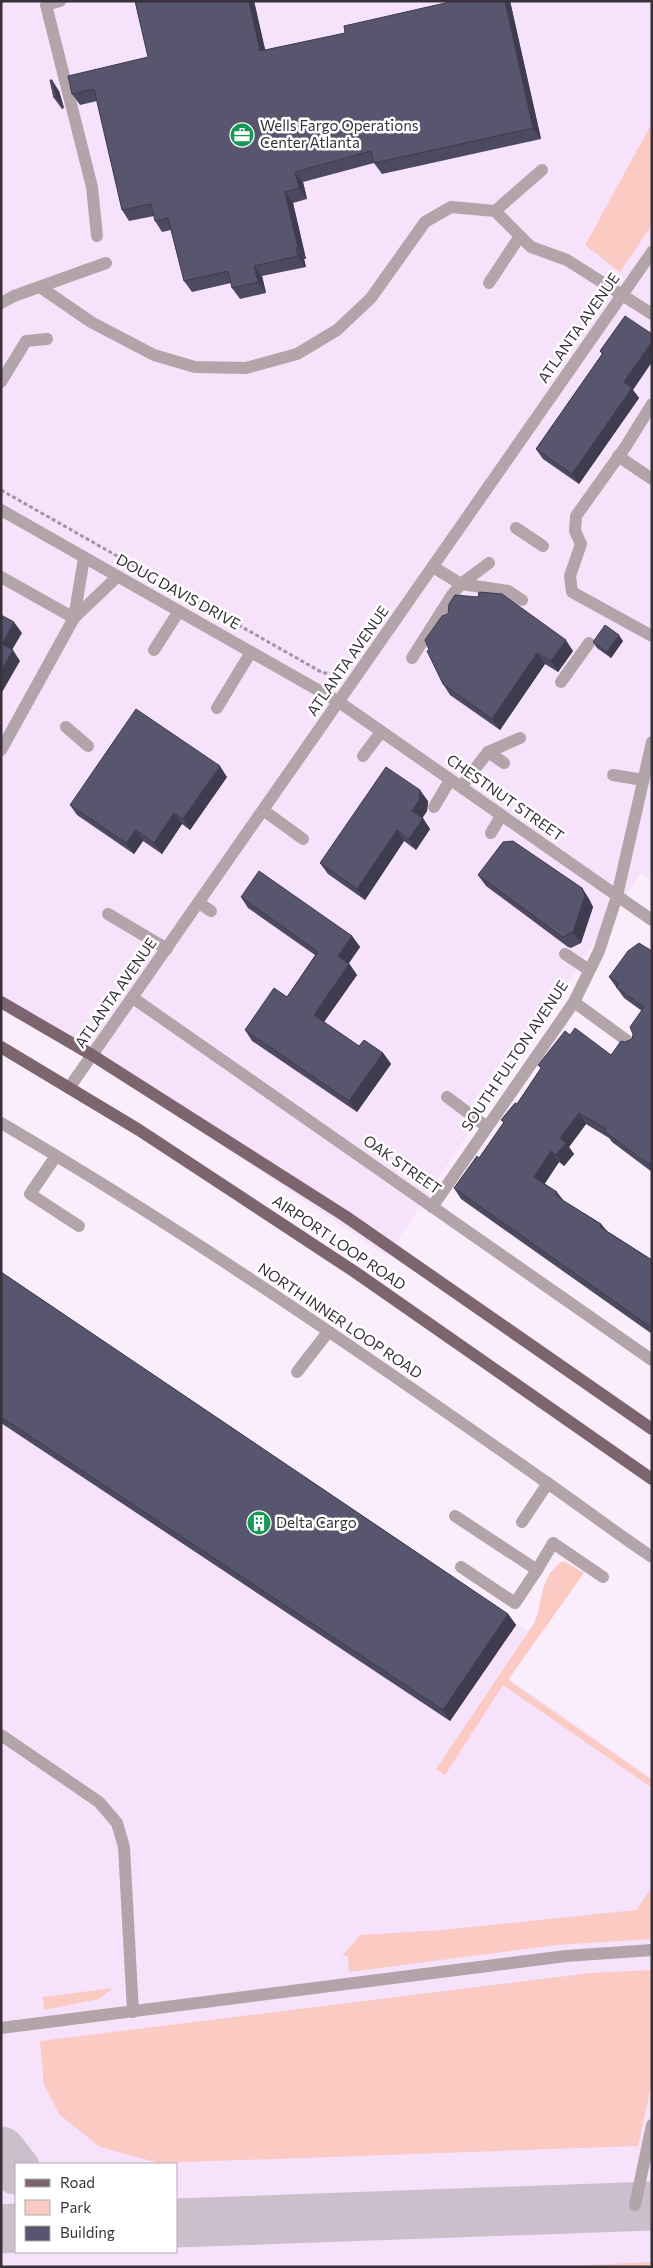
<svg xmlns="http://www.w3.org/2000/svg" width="653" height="2268" viewBox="0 0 653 2268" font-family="Commissioner,sans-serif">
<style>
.built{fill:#f7e2fb;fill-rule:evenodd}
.green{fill:#facac3}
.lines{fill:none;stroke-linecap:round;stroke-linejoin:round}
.taxiway{stroke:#cbbfcc;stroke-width:49}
.path{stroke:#a197a3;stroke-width:3;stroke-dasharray:4 2.5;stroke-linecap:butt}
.minor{stroke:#b3a4a9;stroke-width:12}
.major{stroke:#7d656e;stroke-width:12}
.wall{fill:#4c4a5f}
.shaded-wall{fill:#3e3c4e}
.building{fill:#58566f;stroke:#3e3c4e}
.labels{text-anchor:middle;stroke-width:5;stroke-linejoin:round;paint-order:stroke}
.poi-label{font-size:15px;fill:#39313a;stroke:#fff;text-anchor:start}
.street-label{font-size:15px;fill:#39313a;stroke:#fff}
</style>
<rect width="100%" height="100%" fill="#faedfc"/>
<g class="built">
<path d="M1,1H652V123L585,244L620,272L652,225V880L641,873L387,1256L138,1089L1,1007Z"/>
<path d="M1,1278L534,1635L507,1677L652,1778V2267H1ZM16,2164H176V2252H16Z"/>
</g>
<g class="green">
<path d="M652,123V225L620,272L585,245Z"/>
<path d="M561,1562H565L584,1573L508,1680L652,1780V1788L503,1685L445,1775L436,1769L533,1625C544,1606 537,1580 561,1562Z"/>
<path d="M652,1887V1939L557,1945L349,1972L348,1956H342L360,1935L443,1930L636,1910Z"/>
<path d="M652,1970V2082L638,2146L159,2163L100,2147L60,2115L44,2085L40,2041L591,1973Z"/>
<path d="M113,1988L99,1999L44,2010L43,1997Z"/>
<path d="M652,2262V2267H544Z"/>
</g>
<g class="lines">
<g class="taxiway">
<path d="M1,2151L16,2170"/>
<path d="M176,2223L652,2206"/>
<path d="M1,2229L16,2228"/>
</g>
<path class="path" d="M1,490L323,673H330"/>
<g class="minor">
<path d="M60,1L46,5L92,187L97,236"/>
<path d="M495,211L542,170"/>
<path d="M489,283L520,236"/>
<path d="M40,287L91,322L154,355L195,367L246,368L297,354L337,330L371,298L425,222L451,207L495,211L531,247L567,260L652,314"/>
<path d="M1,303L14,296L106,263"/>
<path d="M1,382L26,341L47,339"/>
<path d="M652,404L626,446L576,516L575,531L581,544L570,576L572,592L652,636"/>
<path d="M618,456L652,479"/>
<path d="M1,510L339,702L652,920"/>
<path d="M516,528L543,546"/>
<path d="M433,567L461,584L508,591L522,600"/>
<path d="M1,577L74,618"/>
<path d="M74,618L84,558"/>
<path d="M154,650L179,611"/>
<path d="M412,658L452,595L461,584L489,563"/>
<path d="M561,682L589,643"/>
<path d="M217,708L251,652"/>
<path d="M66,727L88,746"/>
<path d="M1,750L74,618L117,577"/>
<path d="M488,752L504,763"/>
<path d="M363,756L381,732"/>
<path d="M613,775L643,780"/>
<path d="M461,787L488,752L520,738"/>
<path d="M434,807L450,780"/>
<path d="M263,810L303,839"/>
<path d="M491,833L501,816"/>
<path d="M199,903L211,911"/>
<path d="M108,914L167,949"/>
<path d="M565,954L589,970"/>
<path d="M133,998L652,1360"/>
<path d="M574,1002L633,1045"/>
<path d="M69,1088L652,252"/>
<path d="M447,1097L487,1127"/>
<path d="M1,1123C189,1233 368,1357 546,1482C582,1507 616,1533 652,1557"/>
<path d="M56,1156L30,1194L79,1226"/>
<path d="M432,1207L574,1002L599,951L617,896L652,742"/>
<path d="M297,1372L328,1332"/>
<path d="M455,1516L537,1570L553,1543L603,1577"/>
<path d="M522,1522L548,1483"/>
<path d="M461,1567L515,1603L537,1570"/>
<path d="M1,1735L99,1802L117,1823L124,1847L133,2012"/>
<path d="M1,2028L566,1956L652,1950"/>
<path d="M635,2205L652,2125"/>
</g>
<g class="major">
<path d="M1,1002L92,1055L345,1216L652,1429"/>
<path d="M1,1047L139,1130L355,1272L652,1479"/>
</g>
</g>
<g class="wall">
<path d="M135,1H254L265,50L510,1L541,139L382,174L374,163L303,182L307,199L293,203L306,259H304L306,267L262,276L266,293L240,299L232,288L231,283L192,292L184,281L171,230L162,232L155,221L154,216L129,221L122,210L97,101L80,105L72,94L148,57Z"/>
<path d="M59,91L64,108L62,109L54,98Z"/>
<path d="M625,316L633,390L639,398L579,484L543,459L536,449L602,354L600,351Z"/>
<path d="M623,641L611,658L597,648L593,642Z"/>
<path d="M429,650L573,651L558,672L545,664L500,730L450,695L443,684Z"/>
<path d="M227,777L190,830L182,824L162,854L143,841L134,854L77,815L70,805Z"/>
<path d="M428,801L427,811L422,818L430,829L416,850L404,841L365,900L328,874L320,863Z"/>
<path d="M478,875L582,888L589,899L593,907L581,943L571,948L568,947L486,886Z"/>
<path d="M241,897L352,936L360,947L349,963L357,975L324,1022L359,1046L383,1053L391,1064L357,1112L252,1041L245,1030L287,997L315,955L248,908Z"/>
<path d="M652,951V1172L612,1142L609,1138L586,1124L569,1147L574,1154L564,1166L559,1162L544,1184L557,1192L564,1201L601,1224L607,1231L652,1260V1334L461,1199L454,1188L479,1158L504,1123L501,1120L517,1104L541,1068L538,1065L570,1035L611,1055L625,1042L632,1039L642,1011L624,998L609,977Z"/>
<path d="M1,1272L508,1614L516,1625L450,1721L1,1423Z"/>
</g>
<g class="shaded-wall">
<path d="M249,1H254L268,62L260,51Z"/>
<path d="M505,1H510L541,139L533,128Z"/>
<path d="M52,80L59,91L64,108L56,97Z"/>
<path d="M295,172L303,182L307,199L299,188Z"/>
<path d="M285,192L293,203L306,259L298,248Z"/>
<path d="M296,248L304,259L306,267L298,256Z"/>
<path d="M254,266L262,276L266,293L258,282Z"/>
<path d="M652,341V362L633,390L639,398L579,484L572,474L624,382Z"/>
<path d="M14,622L22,633L9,655L2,644Z"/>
<path d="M619,635L623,641L611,658L607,652Z"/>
<path d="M566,640L573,651L558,672L551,661Z"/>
<path d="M13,650L20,661L1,694V670Z"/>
<path d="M537,653L545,664L500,730L492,719Z"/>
<path d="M220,766L227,777L190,830L183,819Z"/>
<path d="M420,790L428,801L427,811L420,822L412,811Z"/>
<path d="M174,813L182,824L162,854L154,843Z"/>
<path d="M423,818L430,829L416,850L409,839Z"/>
<path d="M136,830L143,841L134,854L126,843Z"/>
<path d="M397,830L404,841L365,900L357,889Z"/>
<path d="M582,888L589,899L593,907L581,943L573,932Z"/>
<path d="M352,936L360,947L346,967L338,956Z"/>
<path d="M349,964L357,975L321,1026L314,1015Z"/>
<path d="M383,1053L391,1064L357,1112L349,1101Z"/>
<path d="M579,1113L586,1124L569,1147L574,1154L564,1166L556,1155L560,1138Z"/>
<path d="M551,1151L559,1162L542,1188L534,1177Z"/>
<path d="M601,1224L609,1234L600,1227Z"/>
<path d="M508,1614L516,1625L450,1721L443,1710Z"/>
</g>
<g class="building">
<path d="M135,1H249L260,51L345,33L344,26L454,1H505L533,128L374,163L371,151L295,172L299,188L285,192L298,248H296L298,256L254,266L258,282L232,288L228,271L184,281L168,218L155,221L151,204L122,210L94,89L72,94L68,76L148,57Z"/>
<path d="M50,80H52L56,97L54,98Z"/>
<path d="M625,316L652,334V341L624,382L632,388L572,474L536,449L603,353L600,351Z"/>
<path d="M479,592L502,594L566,640L551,661L537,653L492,719L443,684L427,651L429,650L425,640L442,616L448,614L449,604L455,595L478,597Z"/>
<path d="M1,615L14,622L2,644L13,650L1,670Z"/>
<path d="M605,625L619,635L607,652L593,642Z"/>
<path d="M136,709L220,766L183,819L174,813L154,843L136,830L126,843L70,805Z"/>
<path d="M386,767L420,790L419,800L412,811L423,818L409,839L397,830L357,889L320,863Z"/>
<path d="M513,841L582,888L585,896L573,932L563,937L561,936L478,875L503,842Z"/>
<path d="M259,871L352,936L338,956L349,964L314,1015L359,1046L364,1040L383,1053L349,1101L245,1030L274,988L287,997L318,952L241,897Z"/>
<path d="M639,943L652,951V1165L640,1158L604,1131L606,1129L579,1113L560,1138L566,1143L556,1155L551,1151L534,1177L557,1192L555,1194L564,1201L601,1224L600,1227L652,1260V1328L454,1188L477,1156L479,1158L504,1122L501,1120L515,1103L517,1104L541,1068L538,1065L565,1031L570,1035L575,1028L611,1055L621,1041L625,1042L632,1039L633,1034L630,1027L644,1007L616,987L619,983L609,977L628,951Z"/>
<path d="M1,1272L508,1614L443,1710L1,1417Z"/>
</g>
<defs>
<symbol id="office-disc" viewBox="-11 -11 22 22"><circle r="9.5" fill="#179856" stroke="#fff"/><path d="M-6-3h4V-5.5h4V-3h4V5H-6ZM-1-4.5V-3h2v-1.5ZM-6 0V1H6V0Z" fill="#fff"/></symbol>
<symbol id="building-disc" viewBox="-11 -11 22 22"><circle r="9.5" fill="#179856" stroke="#fff"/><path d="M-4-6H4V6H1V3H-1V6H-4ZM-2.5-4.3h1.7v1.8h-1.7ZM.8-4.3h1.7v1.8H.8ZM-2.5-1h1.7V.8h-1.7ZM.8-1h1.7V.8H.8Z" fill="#fff"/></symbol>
</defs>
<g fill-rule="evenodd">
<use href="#office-disc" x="228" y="121" width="28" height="28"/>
<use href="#building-disc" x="245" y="1509" width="28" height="28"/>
</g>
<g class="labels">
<g class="poi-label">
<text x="260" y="131">Wells Fargo Operations<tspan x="260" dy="17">Center Atlanta</tspan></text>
<text x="276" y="1528">Delta Cargo</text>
</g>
<g class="street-label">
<text transform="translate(579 328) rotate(-55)" y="5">ATLANTA AVENUE</text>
<text transform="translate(178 592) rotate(29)" y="5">DOUG DAVIS DRIVE</text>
<text transform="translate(348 661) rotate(-55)" y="5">ATLANTA AVENUE</text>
<text transform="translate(505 798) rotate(35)" y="5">CHESTNUT STREET</text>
<text transform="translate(116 993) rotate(-55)" y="5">ATLANTA AVENUE</text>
<text transform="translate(515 1056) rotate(-56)" y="5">SOUTH FULTON AVENUE</text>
<text transform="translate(402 1165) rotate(35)" y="5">OAK STREET</text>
<text transform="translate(339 1243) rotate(34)" y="5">AIRPORT LOOP ROAD</text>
<text transform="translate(340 1321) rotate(34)" y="5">NORTH INNER LOOP ROAD</text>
</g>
</g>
<rect width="653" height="2268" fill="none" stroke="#39313a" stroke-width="5"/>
<rect x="15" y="2163" width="162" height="90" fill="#ffffff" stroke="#b0adb0"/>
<rect x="25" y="2179" width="25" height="8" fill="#7d656e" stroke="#b0adb0"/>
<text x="60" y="2188" font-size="15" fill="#39313a">Road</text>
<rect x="25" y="2200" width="25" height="15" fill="#facac3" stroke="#b0adb0"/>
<text x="60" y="2213" font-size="15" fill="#39313a">Park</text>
<rect x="25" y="2226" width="25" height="15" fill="#58566f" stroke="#b0adb0"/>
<text x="60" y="2238" font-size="15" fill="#39313a">Building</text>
</svg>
